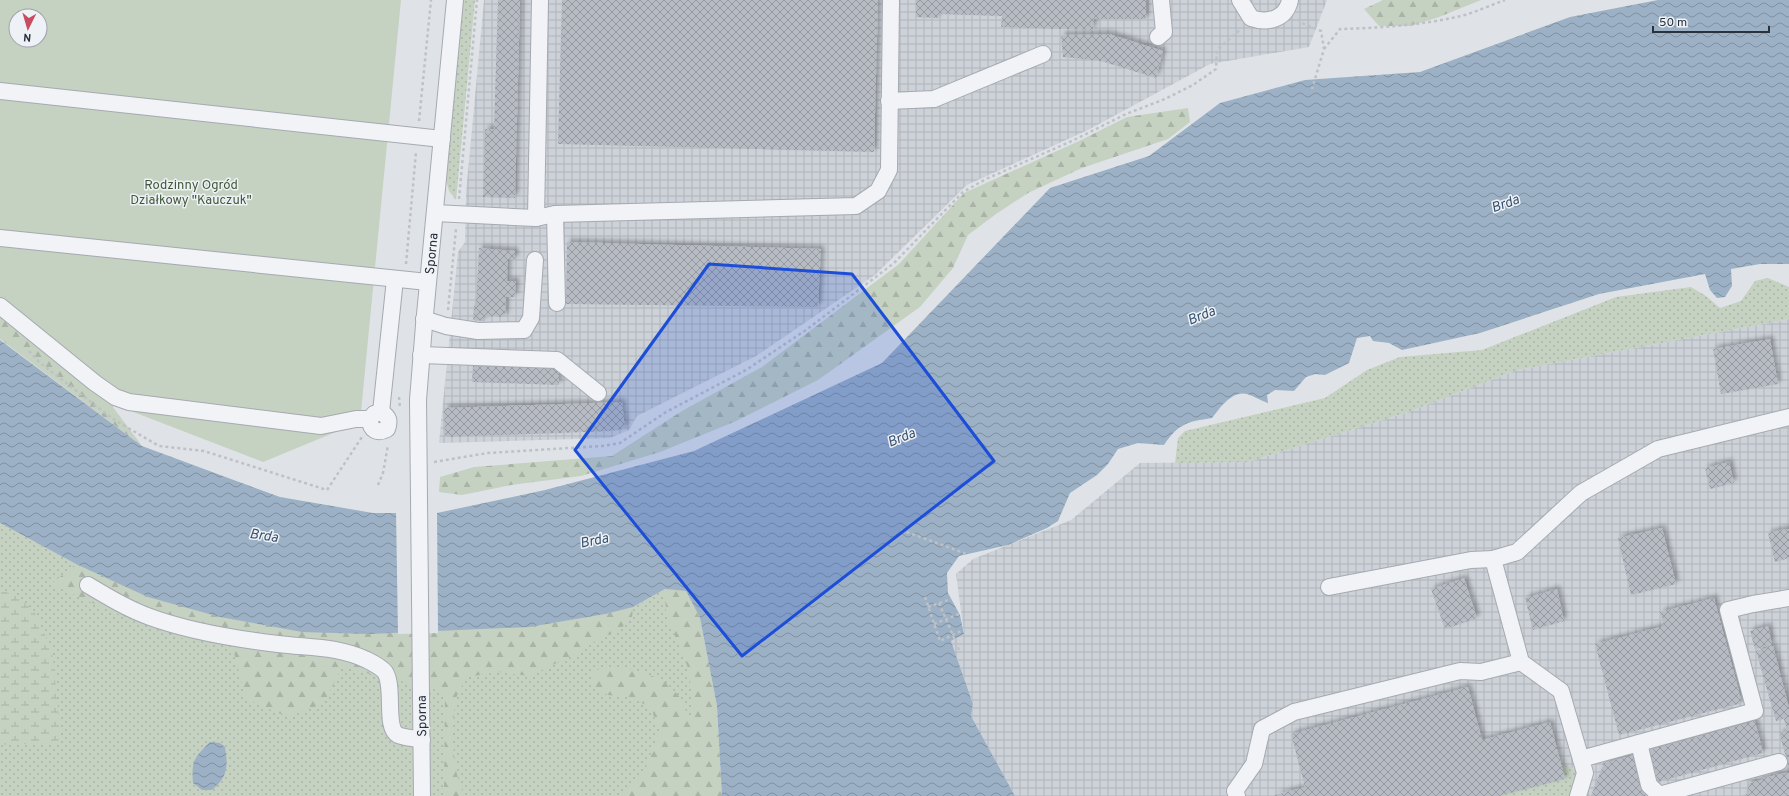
<svg xmlns="http://www.w3.org/2000/svg" width="1789" height="796" viewBox="0 0 1789 796" font-family="Overpass,sans-serif">
<style>
.industrial{fill:url(#industrial-grid)}
.grass{fill:url(#grass-dots)}
.forest{fill:url(#forest-firs)}
.wetland{fill:url(#wetland-marsh)}
.green{fill:#c5d1c1;fill-rule:evenodd}
.water{fill:url(#water-waves)}
.pier{fill:#dfe3e7}
.building{fill:url(#building-cross-hatch);filter:url(#shadow)}
.lines{fill:none;stroke-linecap:round;stroke-linejoin:round}
.minor-casing{stroke:#a5aab1;stroke-width:18}
.path{stroke:#bec1c6;stroke-width:2.5;stroke-dasharray:3 3;stroke-linecap:butt}
.minor{stroke:#f2f3f6;stroke-width:16}
.marked{fill:#1d4ed8;fill-opacity:0.2;stroke:#1d4ed8;stroke-width:3;stroke-linejoin:round}
.labels{text-anchor:middle;stroke-width:3;stroke-linejoin:round;paint-order:stroke}
.park-label{font-size:13px;fill:#3e5837;stroke:#eef1f5}
.street-label{font-size:13px;fill:#29313d;stroke:#eef1f5}
.water-label{font-size:14px;font-style:italic;fill:#36516f;stroke:#eef1f5}
</style>
<defs>
<pattern id="industrial-grid" width="8" height="8" patternUnits="userSpaceOnUse"><rect width="8" height="8" fill="#cdd2d9"/><path d="M0 4h8M4 0v8" fill="none" stroke="#b0b5bb"/></pattern>
<pattern id="grass-dots" width="8" height="8" patternUnits="userSpaceOnUse"><rect width="8" height="8" fill="#c5d1c1"/><path d="M2 2h.1M6 6h.1" fill="none" stroke="#a9b4a7" stroke-width="1.8" stroke-linecap="round"/></pattern>
<pattern id="forest-firs" width="22" height="20" patternUnits="userSpaceOnUse"><rect width="22" height="20" fill="#c5d1c1"/><path d="M5 1l3.5 6h-7zM16 11l3.5 6h-7z" fill="#a9b4a7"/></pattern>
<pattern id="wetland-marsh" width="20" height="14" patternUnits="userSpaceOnUse"><rect width="20" height="14" fill="#c5d1c1"/><path d="M1 5h8M5 5V1M11 12h8M15 12V8" fill="none" stroke="#a9b4a7"/></pattern>
<pattern id="water-waves" width="16" height="10" patternUnits="userSpaceOnUse"><rect width="16" height="10" fill="#9cb1c5"/><path d="M0 5q4-4 8 0t8 0" fill="none" stroke="#7f91a1"/></pattern>
<pattern id="building-cross-hatch" width="8" height="8" patternUnits="userSpaceOnUse"><rect width="8" height="8" fill="#b7bcc4"/><path d="M0 0l8 8M0 8l8-8" fill="none" stroke="#9599a0"/></pattern>
<filter id="shadow"><feDropShadow dx="3.5" dy="-3.5" stdDeviation="2" flood-color="#0004"/></filter>
</defs>
<rect width="100%" height="100%" fill="#dfe3e7"/>
<g class="industrial">
<path d="M484,0H1327L1309,47L1210,64L1088,130L967,185L875,275L756,356L637,416L629,430L610,438L439,443L458,252L465,242L466,193Z"/>
<path d="M1789,319V796H1015L971,716L973,704L951,641L964,634L956,574L973,559L1071,520L1140,463L1248,462L1408,412L1517,370Z"/>
</g>
<g class="grass">
<path d="M463,0H475L456,200L449,191L446,180Z"/>
<path d="M1768,278L1789,287V319L1517,370L1408,412L1248,462L1175,463L1178,438L1185,431L1325,398L1367,370L1400,357L1482,350L1616,297L1691,287L1706,296L1720,308L1741,301L1755,281Z"/>
<path d="M0,523L76,564L633,607L665,589L686,591L722,796H0Z"/>
<path d="M1568,765L1573,768L1577,777L1570,796H1499L1562,767Z"/>
</g>
<g class="forest">
<path d="M1383,0H1481L1439,17L1410,26H1379L1364,9Z"/>
<path d="M1188,108L1190,122L1168,139L1082,168L1028,193L996,214L968,235L953,268L920,307L818,380L734,422L660,452L581,476L511,485L462,495L439,492L440,477L474,467L612,456L682,411L762,367L899,264L964,193L1079,141L1127,117Z"/>
<path d="M0,312L110,403L142,446L0,339Z"/>
<path d="M76,564L148,597L529,627L605,614L633,607L632,618L619,630L597,640L580,652L529,676L498,672L467,677C464,683 458,691 456,699C451,726 451,771 465,796H444L445,692L342,667L324,703L288,717L246,699L232,645L181,638L108,610L51,584Z"/>
<path d="M665,589L686,591L700,618L717,706L722,796H620L646,767L660,730L650,707L630,697L608,695L590,684L592,671L612,667L635,670L663,680L679,696L691,722L693,696L687,665L666,615Z"/>
</g>
<path class="wetland" d="M0,591L15,594L34,611L52,650L61,738L55,743L0,745Z"/>
<path class="green" d="M0,0H401L360,422L263,462L110,403L0,312ZM16,16H40V40H16Z"/>
<g class="water">
<path d="M1658,0H1789V264H1760L1731,269L1732,286L1725,297L1717,298L1710,290L1705,274L1599,294L1480,333L1402,350L1389,343L1373,341L1370,336L1357,338L1349,363L1325,375L1315,374L1306,377L1294,391L1275,390L1267,395L1268,403C1261,401 1254,396 1247,394C1232,390 1220,408 1212,418C1187,422 1179,423 1164,445L1138,443L1118,449L1108,464L1097,475L1070,493L1058,521L1047,528L1008,545L959,556L947,573L948,593L960,615L964,634L951,641L973,704L971,716L1015,796H722L717,706L700,618L686,591L665,589L633,607L605,614L529,627L369,634L302,632L220,617L148,597L76,564L0,523V340L142,446L280,497L373,513H437L545,490L694,451L882,363L1050,188L1149,156L1220,103L1305,80L1420,72L1570,17Z"/>
<path d="M210,742L220,743L225,747C228,766 228,777 212,790H202L193,783C191,760 195,757 210,742Z"/>
</g>
<path class="pier" d="M396,511H437L438,633L398,634Z"/>
<g class="building">
<path d="M498,0H520L515,198L483,197L485,129H494Z"/>
<path d="M562,0H878L874,152L558,144Z"/>
<path d="M916,0H1146V19H1094L1093,30L1001,27L1002,16L938,14V18L916,17Z"/>
<path d="M1109,34L1163,51L1156,78L1101,61L1063,57L1061,35Z"/>
<path d="M567,242L821,249L818,307L566,304Z"/>
<path d="M479,248L515,251V260L508,259L507,281H516L515,297H506L505,317L484,316V321L473,320L474,306H476Z"/>
<path d="M1770,339L1778,384L1721,394L1713,349Z"/>
<path d="M473,366L559,368V385L472,382Z"/>
<path d="M622,402L625,429L612,431L445,437L444,408Z"/>
<path d="M1729,462L1734,483L1710,489L1705,468Z"/>
<path d="M1662,528L1676,584L1631,595L1618,538Z"/>
<path d="M1785,529V530L1789,529V558L1775,562L1768,533Z"/>
<path d="M1464,578L1477,618L1445,629L1431,589Z"/>
<path d="M1557,589L1564,621L1533,630L1525,598Z"/>
<path d="M1714,598L1742,703L1619,735L1595,644L1664,626L1660,612Z"/>
<path d="M1768,626L1772,645L1755,649L1750,631Z"/>
<path d="M1773,646L1789,708V767L1779,733L1787,731L1784,719L1776,721L1756,651Z"/>
<path d="M1468,687L1482,740L1550,722L1565,779L1499,796H1272L1305,787L1291,734Z"/>
<path d="M1755,721L1763,753L1658,782L1649,750Z"/>
<path d="M1634,755L1646,796H1591L1604,763Z"/>
<path d="M1789,772V796H1740L1750,793L1747,784L1764,779L1763,778Z"/>
</g>
<g class="lines">
<defs>
<g id="minor">
<path d="M1240,0L1251,18C1268,24 1286,19 1290,0"/>
<path d="M1158,37L1164,32L1161,0"/>
<path d="M0,91L442,139"/>
<path d="M889,101L934,99L1043,54"/>
<path d="M435,213L513,217L536,218L555,214L856,206L878,191L889,170L891,0"/>
<path d="M555,214L557,303"/>
<path d="M536,218L540,0"/>
<path d="M0,238L428,282"/>
<path d="M0,306L95,383L115,397L129,402L321,426L356,419H370L374,414L381,412C389,417 390,421 387,429C377,434 370,430 370,419"/>
<path d="M424,319L446,326L478,331L524,330L531,318L535,260"/>
<path d="M421,355L557,360L598,393"/>
<path d="M381,412L395,279"/>
<path d="M88,585C108,597 128,609 150,617C191,632 236,639 278,644C310,648 337,646 367,660C373,663 381,667 385,672C395,687 384,728 398,735C405,738 415,738 422,740"/>
<path d="M1329,587L1471,560L1493,559"/>
<path d="M1639,743L1649,785L1659,795L1779,762"/>
<path d="M1581,759L1755,711L1728,610L1753,604L1789,598"/>
<path id="s1" d="M422,796L418,400L424,325L455,0"/>
<path d="M1237,796L1235,791L1254,764L1262,729L1294,712L1460,671L1481,672L1521,662"/>
<path d="M1578,796L1585,773L1561,691L1521,662L1493,559L1517,552L1581,493L1658,449L1789,417"/>
</g>
</defs>
<use href="#minor" class="minor-casing"/>
<g class="path">
<path d="M1298,19L1302,23L1321,31L1324,49L1312,89"/>
<path d="M1324,49L1340,29C1380,28 1422,25 1461,16C1476,12 1491,5 1505,0"/>
<path d="M419,121L431,0"/>
<path d="M459,199L477,0"/>
<path d="M406,264L416,152"/>
<path d="M448,310L456,229"/>
<path d="M29,351L39,362L113,419L159,446L204,451L327,490L362,437"/>
<path d="M399,397L400,408"/>
<path d="M434,462L488,453L602,446L620,443L666,412L746,370L806,330L894,263L963,192L986,179L1074,140L1126,114L1165,99L1193,85L1216,69L1217,50L1241,29"/>
<path d="M378,485L383,473L388,445"/>
<path d="M901,530L967,554"/>
<path d="M925,597L940,641L963,630"/>
<path d="M939,603L960,652"/>
<path d="M928,607L951,599"/>
<path d="M934,624L959,614"/>
</g>
<use href="#minor" class="minor"/>
</g>
<path class="marked" d="M709,264L852,274L994,461L742,656L575,450Z"/>
<g class="labels">
<g class="park-label">
<text x="191" y="189">Rodzinny Ogród<tspan x="191" dy="15">Działkowy "Kauczuk"</tspan></text>
</g>
<g class="street-label">
<text dy="5" stroke="none"><textPath href="#s1" startOffset="543">Sporna</textPath></text>
<text transform="translate(421 716) rotate(-91)" y="5">Sporna</text>
</g>
<g class="water-label">
<text transform="translate(1505 203) rotate(-20)" y="5">Brda</text>
<text transform="translate(1201 315) rotate(-22)" y="5">Brda</text>
<text transform="translate(901 437) rotate(-22)" y="5">Brda</text>
<text transform="translate(264 535) rotate(9)" y="5">Brda</text>
<text transform="translate(594 540) rotate(-12)" y="5">Brda</text>
</g>
</g>
<g transform="translate(28 28) rotate(185)"><circle r="19" fill="#eef1f5" stroke="#9fa4ab"/>
<path d="M0-3L7 15L0 10L-7 15Z" fill="#c54c61"/>
<text y="-6" font-size="11" font-weight="bold" text-anchor="middle" fill="#29313d">N</text>
</g>
<path d="M1653 26v6h116v-6" fill="none" stroke="#29313d" stroke-width="2"/>
<text x="1659" y="26" font-size="12" fill="#29313d" stroke="#eef1f5" stroke-width="3" paint-order="stroke">50 m</text>
</svg>
